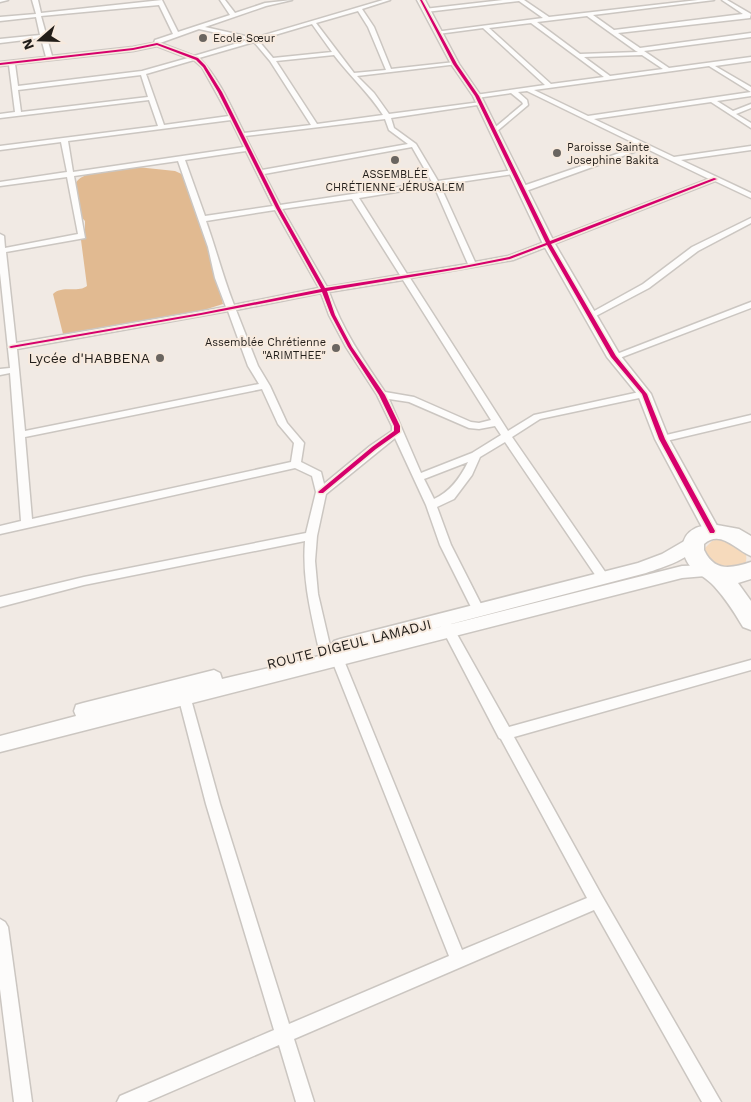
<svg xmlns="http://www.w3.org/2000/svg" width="751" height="1102" viewBox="0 0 751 1102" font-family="'Work Sans',sans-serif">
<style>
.green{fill:#f6dabc}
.water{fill:#e1ba91}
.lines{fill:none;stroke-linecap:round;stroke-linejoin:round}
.street-casing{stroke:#cbc6c1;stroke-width:3}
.secondary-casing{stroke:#cbc6c1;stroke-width:3}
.highway-casing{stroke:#cbc6c1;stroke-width:3}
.street{fill:#fdfcfb;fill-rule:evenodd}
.secondary{fill:#fdfcfb;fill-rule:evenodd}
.highway{fill:#fdfcfb;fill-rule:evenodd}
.cycleway-casing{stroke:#f7eade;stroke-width:3}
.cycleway{fill:#d6006c;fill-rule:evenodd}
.poi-dot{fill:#6a6560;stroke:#f7eade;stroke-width:2}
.labels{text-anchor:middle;stroke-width:4;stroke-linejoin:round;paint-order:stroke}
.far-poi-label{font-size:11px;fill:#211d19;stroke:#f7eade;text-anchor:start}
.poi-label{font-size:14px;fill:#211d19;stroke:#f7eade;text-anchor:end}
.street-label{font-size:14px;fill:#211d19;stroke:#f7eade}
</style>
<rect width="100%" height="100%" fill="#f1eae4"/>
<path class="green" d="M718,539C728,540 750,548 746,561C746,563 744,566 742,567C728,573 705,564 705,548L712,541Z"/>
<path class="water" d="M137,167L175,171L186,176L208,240L223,304L204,310L63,334L53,294C62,285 78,293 87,286L81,240L85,235V221C80,216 81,213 80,207C77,192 68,183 86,175Z"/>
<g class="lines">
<defs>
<g id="street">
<path d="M32,0H38L41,13L162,0L178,32L230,15L220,0H225L235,13L265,3L292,0L266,6L205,27L254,38L383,0H390L362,9L374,27L391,69L455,62L458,64L357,76L374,93L389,114L481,102L484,104L391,118L394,128L416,144L438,181L513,170L516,172L513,174L440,185L475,262L508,256L709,179L645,148L526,191H520V187L640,146L527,91L518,92L527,100L528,105L496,132H492V130L523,104L522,102L511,93L477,98L474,96L475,95L545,85L483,28L438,34L435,32L543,18L519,1L426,12L424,9L503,0H524L549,17L698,0H714L593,15L614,30L743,14L722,0H727L751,14L750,18L618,33L640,48L751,33V37L644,51L669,68L751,57V61L715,66L751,87V92L709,66L534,90L588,116L751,92V96L717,101L733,111L751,104V108L736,114L751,123V128L711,102L594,119L674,157L751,146V150L681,160L751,193V198L715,181L513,260L410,278L508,431L534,415L644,391L649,394L644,397L540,419L512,437L608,576L610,579L608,582H600L505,442L480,457L472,475L454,499L437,507L451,545L484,610L482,613H474L440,545L426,505L395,438L326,494L317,536L315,561L318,594L331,650L329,654L325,655L321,654L319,650C311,613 302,579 305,541L84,585L0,607V597L84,577L306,533L316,492L312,476L295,468L0,534V526L21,521L10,373L0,375V369L10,368L0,273V234L4,236L5,248L78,234L67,177L0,186V182L67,172L61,142L0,150V146L158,126L149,100L0,118V114L15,112L9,65L0,66V62L46,57L41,38L0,43V39L40,35L36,17L0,21V17L36,14ZM159,5L173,34L155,40L154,43L133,47L52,56L41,16ZM358,11L368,27L386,70L354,73L316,23ZM587,16L636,51L638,52L580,54L537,22ZM531,23L604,77L551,84L489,28ZM312,24L332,52L273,58L258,40ZM199,29L248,40L194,56L160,43ZM254,42L270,61L311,125L244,133C231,107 219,78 199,58ZM157,46L188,58L142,71L18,86L15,64L133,51ZM334,55C350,76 369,93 383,115L317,124L276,61ZM642,55L663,69L610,76L584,57ZM194,60L202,67L229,116L164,125L146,74ZM141,75L148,97L21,112L18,90ZM385,119L389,130L408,144L262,170L245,136ZM231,120L244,147L73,172L68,141ZM412,147L432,182L280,205L264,174ZM246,151L273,206L205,216L185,160ZM178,161L208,247L215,278L226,307L16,343L6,252L85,238L74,176ZM434,186L468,264L407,274L359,198ZM352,199L400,275L327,287L282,209ZM275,210L319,288L234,305C223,277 216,249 206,221ZM403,280L491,420L479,423L471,422L414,397L385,392C363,360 342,329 329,292ZM321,293L329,315L346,347L377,395L392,426V431L370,446L324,484L321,472L301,462L304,443L287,423L270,386L258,366L236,310ZM228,311L248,366L259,384L25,431L17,349ZM262,389L278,424L294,443L291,462L32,519L25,437ZM389,399L409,402L469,428L479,429L495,426L501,435L472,453L421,473ZM468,462C460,478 450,492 434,499L424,479Z"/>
<path d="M751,218V223L698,251L649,288L594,317L591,318L587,315L643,284L692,247Z"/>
<path d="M751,302V308L617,359L614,360L609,357Z"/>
<path d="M751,415V421L662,442L657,439L662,436Z"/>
<path d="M445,618L449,620L509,727L751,660V670L514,737L602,896L721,1102H702L594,910L294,1039L314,1102H296L279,1045L147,1102H117L120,1096L274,1030L206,804L177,692L178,688L183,687L188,688L189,692L220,804L289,1024L449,956L331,658L333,654L337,653L341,654L343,658L462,950L587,898L501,739L499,738L439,623L441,620Z"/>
<path d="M0,919L5,922L8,927L32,1102H14L0,989Z"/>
</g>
<g id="secondary">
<path d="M0,0H8L0,2Z"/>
<path d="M417,0H425L459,64L481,96L555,244L620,355L651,394L669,439L720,531L718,535L712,537L706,535L704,531L655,439L638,395L607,357L543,244L473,96L451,64Z"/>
<path d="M693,536L699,538L701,542C691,559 664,567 646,573L428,630L682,566L711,565L717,567L719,571L717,575L682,578L0,752V736L76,716L74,711L76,705L83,703L214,670L220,673L222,679L336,652L331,646L334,641L340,639L638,563L662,554Z"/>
</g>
<path id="highway" d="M717,525L739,529L751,536V556C737,551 721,529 704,544V550C715,573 732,568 751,562V579L738,583L751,601V630L743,627C734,612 726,599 714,586C707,578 697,574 690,566C681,554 679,537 694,529C700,525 710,526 717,525Z"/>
</defs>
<use href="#street" class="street-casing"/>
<use href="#secondary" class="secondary-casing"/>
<use href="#highway" class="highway-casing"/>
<use href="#street" class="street"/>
<use href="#secondary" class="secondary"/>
<use href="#highway" class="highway"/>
<defs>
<path id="cycleway" d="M420,0H422L457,64L479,96L550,241L714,178L717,179L551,244L616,356L647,394L665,439L715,531L714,533H710L659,439L642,394L611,357L547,245L510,259L459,269L327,291L335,315L352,347L385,395L400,426V432L376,449L323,493H319L318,492L319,491L372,447L394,431V426L379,395L348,347L331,315L322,292L201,315L11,348L9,347L11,346L201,313L321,289L276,208L218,92L203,67L196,60L157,45L133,50L0,65V63L133,48L157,43L198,58L205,65L222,92L280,208L325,288L459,267L509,257L546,243L475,96L453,64Z"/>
</defs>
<use href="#cycleway" class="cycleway-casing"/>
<use href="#cycleway" class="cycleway"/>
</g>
<g class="poi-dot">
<circle cx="203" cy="38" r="5"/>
<circle cx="557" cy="153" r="5"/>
<circle cx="395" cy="160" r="5"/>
<circle cx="336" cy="348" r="5"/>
<circle cx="160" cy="358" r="5"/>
</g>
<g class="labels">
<g class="far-poi-label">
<text x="213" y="42">Ecole Sœur</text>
<text x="567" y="151">Paroisse Sainte<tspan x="567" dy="13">Josephine Bakita</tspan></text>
<text x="395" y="178" text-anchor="middle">ASSEMBLÉE<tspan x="395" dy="13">CHRÉTIENNE JÉRUSALEM</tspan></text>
<text x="326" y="346" text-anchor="end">Assemblée Chrétienne<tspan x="326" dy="13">"ARIMTHEE"</tspan></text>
</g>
<g class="poi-label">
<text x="150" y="363">Lycée d'HABBENA</text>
</g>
<g class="street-label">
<text transform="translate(349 644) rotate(-14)" y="5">ROUTE DIGEUL LAMADJI</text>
</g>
</g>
<g transform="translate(40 40) rotate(250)" stroke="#f7eade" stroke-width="4" paint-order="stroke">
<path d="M0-4L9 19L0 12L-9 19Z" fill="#211d19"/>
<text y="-8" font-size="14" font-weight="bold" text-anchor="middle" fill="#211d19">N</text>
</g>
</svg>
